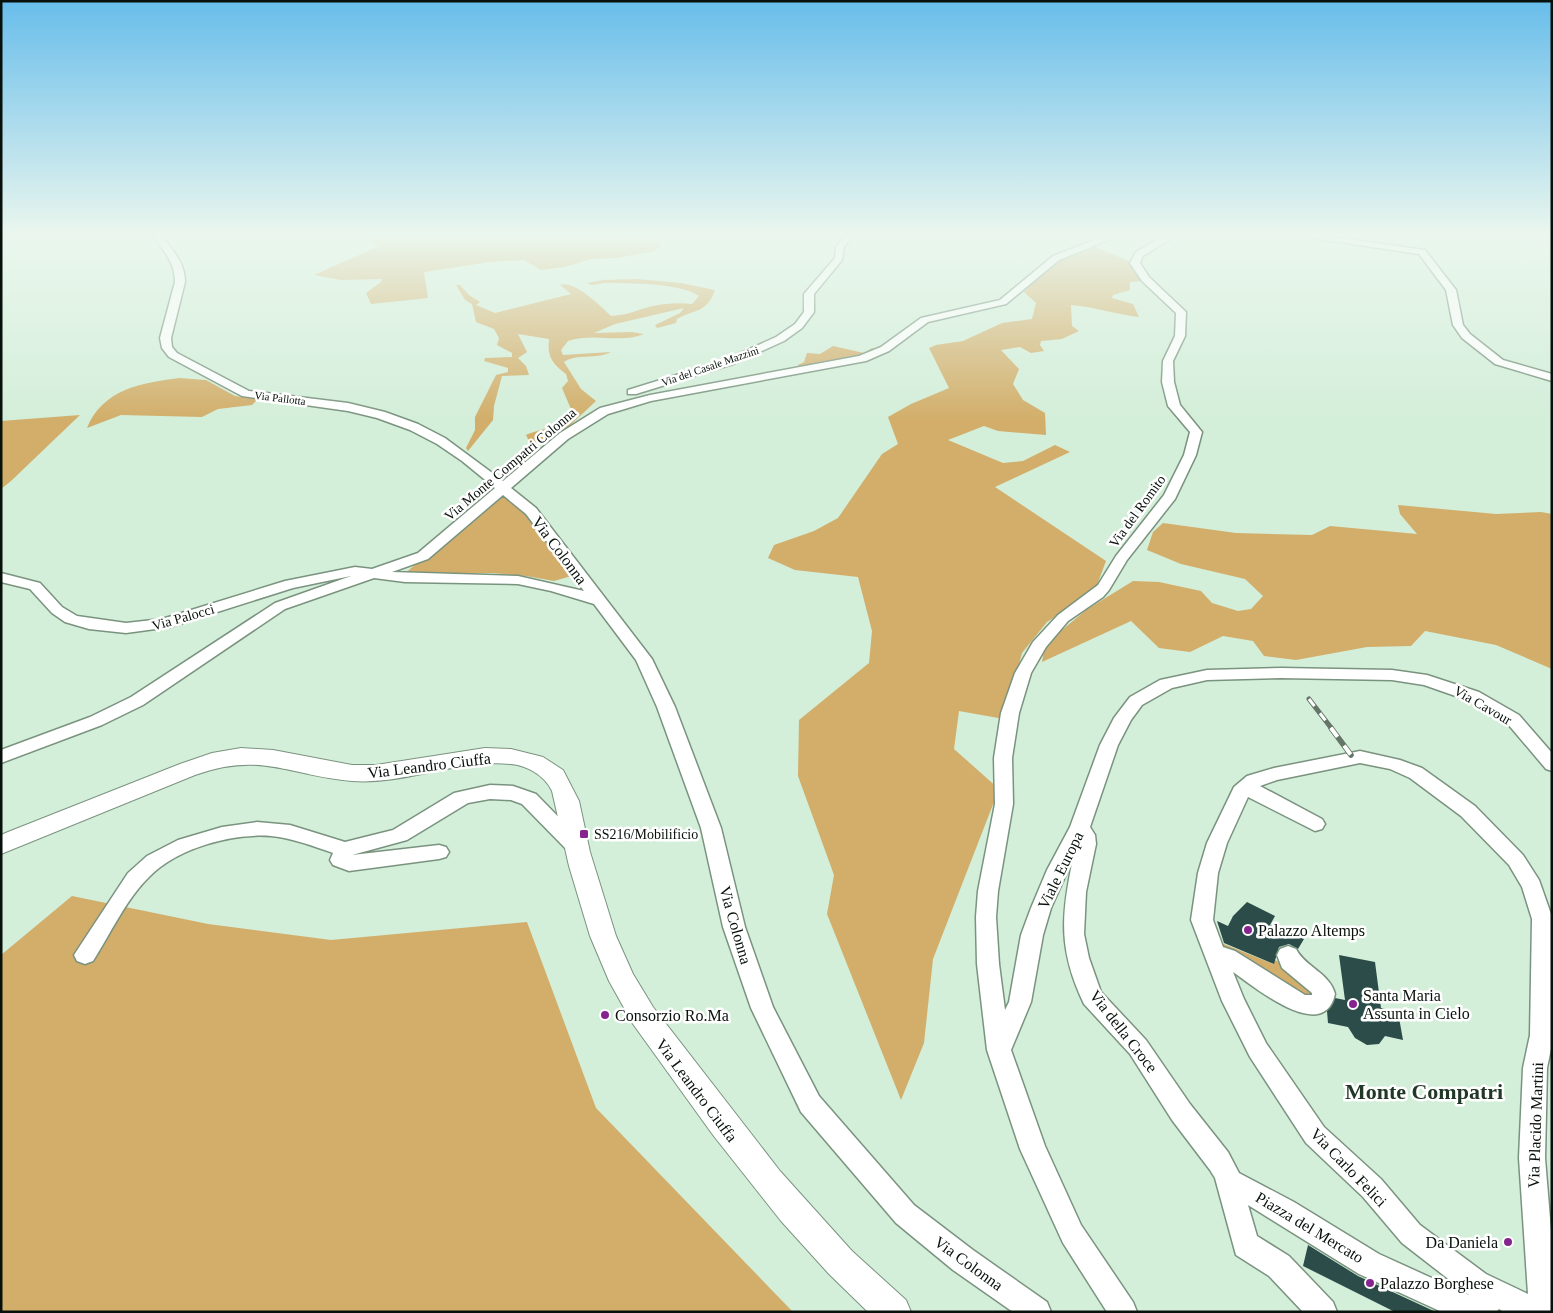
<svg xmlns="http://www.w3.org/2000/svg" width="1553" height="1313" viewBox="0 0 1553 1313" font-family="'Times New Roman',serif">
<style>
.green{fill:#d2ae6a}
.building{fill:#2b4c48}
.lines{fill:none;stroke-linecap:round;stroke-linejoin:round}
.minor-casing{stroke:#7a937f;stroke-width:3}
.major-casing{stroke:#7a937f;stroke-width:2}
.minor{fill:#fff;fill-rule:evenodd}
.major{fill:#fff;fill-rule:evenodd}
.rail-far1-casing{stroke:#657669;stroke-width:5}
.rail-casing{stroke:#657669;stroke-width:5.5}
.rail-far1{stroke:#fff;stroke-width:3;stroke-dasharray:9;stroke-linecap:butt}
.rail{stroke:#fff;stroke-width:4;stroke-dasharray:11;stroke-linecap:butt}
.poi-dot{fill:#85248e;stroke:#fff;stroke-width:2}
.labels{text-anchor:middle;stroke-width:5;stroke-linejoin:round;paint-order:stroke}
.far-street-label{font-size:11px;fill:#07100a;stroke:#fff}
.street-label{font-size:14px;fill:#07100a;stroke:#fff}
.poi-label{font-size:14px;fill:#07100a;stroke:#fff;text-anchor:start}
.near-street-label{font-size:16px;fill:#07100a;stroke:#fff}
.near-poi-label{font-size:16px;fill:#07100a;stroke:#fff;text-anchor:start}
.near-district-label{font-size:22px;font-weight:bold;fill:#223827;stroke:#fff}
</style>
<rect width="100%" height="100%" fill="#d3eed9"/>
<g class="green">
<path d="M360,236H567L603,239L648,236L661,244L655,251L617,258L591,259L565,267L541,270L524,260L490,262L424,272L428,298L371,304L366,293L381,282L382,279L341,280L314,275L379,246Z"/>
<path d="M1093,246L1127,260L1143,281L1130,282V290L1113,295L1112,298L1133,304L1139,317C1115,314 1095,307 1071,305L1072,326L1079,331L1062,339L1041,341L1040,345L1044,351L1031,353L1020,347L1001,350L1019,369L1013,384L1023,400L1045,413L1046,435L998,431L984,426L948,440L1003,463L1023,461L1055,445L1070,452L995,487L1106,561L1097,585L1085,598L1047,622L1022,653L1004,719L959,711L954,749L999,789L933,959L924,1043L901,1100L827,914L834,875L798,776L799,720L869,663L872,631L858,577L795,570L768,558L774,545L814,531L838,518L882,454L898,444L888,417L911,404L949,388L929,348L936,345L963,341L1002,323L1032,319L1036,303L1024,292C1051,265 1058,258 1093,246Z"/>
<path d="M637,279L681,283L715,290C707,313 695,309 677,319L676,323L657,328L655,325L680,313L684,308L615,324L594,333L632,332L644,334C621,344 593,332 568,341L561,350L563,355L611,352C596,360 577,353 564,362L581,389L596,401L565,430L545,438L541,443L529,441L526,435C546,426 560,431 571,409L562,388L568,381L566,374C552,363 547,357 549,339L518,334L527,352L518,358L526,366L529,375L502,376L494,406L493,420L468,451L466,448L475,430V417L496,375L508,372V368L484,361L485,358L512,357V353L497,345L499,338L494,329L476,322L472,304L465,300L456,285H460L469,295L480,302L476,305L495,313L571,294L560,285C575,280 600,306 611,316C625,315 629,313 642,309C657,304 676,302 692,304L699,296C681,283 629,283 606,283C599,283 594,287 587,283L603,280Z"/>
<path d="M833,346L864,353L872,348L878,350L863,356L799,369L798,365L804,362L807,353L820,354Z"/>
<path d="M179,378L206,380L235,396L258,399L252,405L218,409L202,417L121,415L87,428C103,389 141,383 179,378Z"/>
<path d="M80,415L11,481L1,489V421Z"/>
<path d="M501,496L518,503L575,575L554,581L526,576L492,573L405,574C414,564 425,559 436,551C459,535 480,515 501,496Z"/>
<path d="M1398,505L1496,514L1541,512L1552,514V669L1496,645L1425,631L1411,646L1367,647L1296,660L1264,656L1253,641L1223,636L1190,652L1159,648L1131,621L1042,662L1044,650L1062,630L1086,610L1133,581L1159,582L1201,591L1212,603L1238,611L1251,609L1263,596L1245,579L1181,564L1147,550L1153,532L1163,523L1236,533L1312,535L1330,526L1417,534L1400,514Z"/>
<path d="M72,896L208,924L331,940L527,922L596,1108L792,1311L1,1312V955Z"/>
<path d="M1214,940L1273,964L1275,960L1300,972L1319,990L1308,998L1221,948Z"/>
</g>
<g class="building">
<path d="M1247,902L1275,916L1270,925L1304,939L1298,949L1289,944L1279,947L1274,964L1224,943L1217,921L1228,926L1233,916Z"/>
<path d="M1339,955L1375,962L1381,1008L1398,1012L1403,1040L1385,1036L1379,1044L1367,1045L1355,1038L1348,1027L1328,1023L1327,1011L1335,998L1345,1000Z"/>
<path d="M1308,1245L1358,1276L1436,1312H1395L1303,1266Z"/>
</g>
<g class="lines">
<defs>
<g id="minor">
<path d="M153,236H162C173,251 185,263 185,282L171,338L172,347L177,353L249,391L348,403L385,412L418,424L445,438L503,481L560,433L600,408L650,395L859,356L881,347L921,318L1000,300L1053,256L1105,236H1118L1059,260L1006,304L928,322L889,351L866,361L651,401L608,414L568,439L511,488L536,508L652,659L675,707L721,828L745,927L773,1007L819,1096L914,1205L973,1250L1047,1302L1051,1312H1013L953,1270L896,1223L801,1112L751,1008L723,927L701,828L657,707L636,660L594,604L551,591L518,584L405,582L374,578L285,609L143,705L102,725L1,763V750L90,717L131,697L275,603L351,576L293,588L170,627L126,633L89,629L65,622L52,613L30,589L1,582V573L40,583L62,607L77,616L126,623L162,619L285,581L355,567L372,569L418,553L495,488L462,461L437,444L410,430L377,418L348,411L242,396L169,357L162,348L160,338L175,282C175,263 164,251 153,236ZM503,495L526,514L584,591L518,576L392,572L428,559Z"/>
<path d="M845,236H854L844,247L842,260L814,294V312L802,328L784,341L733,364L636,394H628V390L725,360L776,337L795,324L804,312V294L835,258L836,247Z"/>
<path d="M1164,236H1175L1143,256L1140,263L1149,277L1186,312L1185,336L1173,361L1174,382L1180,405L1202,432L1196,455L1175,499L1127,560L1109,590L1103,597L1068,621L1046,647L1031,673L1019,713L1012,758L1013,804L998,891L996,917L999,964L1005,1010L1009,1002L1021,935L1031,908L1047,870L1070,827L1100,745L1114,718L1130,697L1160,680L1207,670L1281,668L1392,670L1427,675L1479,692L1519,715L1552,753V771L1546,769L1507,723L1467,700L1424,685L1392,680L1281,678L1207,680L1172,688L1142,705L1131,720L1118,745L1090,827L1095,835L1096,844L1086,892L1084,934L1089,958L1101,992L1146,1040L1190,1104L1228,1152L1239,1173L1294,1202L1379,1254L1469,1295L1402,1243L1363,1197L1306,1143L1250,1057L1222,1001L1191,920L1198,873L1207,843L1234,787L1247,776L1274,768L1360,751L1400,760L1422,768L1475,806L1523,855L1539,880L1552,917V1044L1547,1068L1545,1158L1552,1243V1312H1504L1499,1309L1496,1312H1442L1359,1274L1248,1205L1257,1236L1289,1256L1333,1302L1337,1312H1303L1269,1276L1236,1255L1215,1178L1210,1170L1172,1120L1130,1054L1084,1004C1058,950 1061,915 1073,859L1051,908L1043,935L1031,1002L1011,1050L1045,1146L1081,1225L1133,1302L1137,1312H1107L1063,1243L1020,1149L987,1050L977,964L976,917L978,891L995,804L994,758L1001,713L1015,673L1033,642L1058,615L1098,585L1116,556L1164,495L1184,455L1190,432L1168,406L1162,382L1163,361L1175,336L1176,313L1142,281L1130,263L1136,252ZM1360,763L1390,769L1410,778L1461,816L1509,865L1522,887L1532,919L1530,1035L1523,1068L1519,1158L1528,1294L1486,1274L1420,1225L1381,1179L1324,1127L1266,1043L1244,999L1233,972C1253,986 1324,1045 1335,994C1330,973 1305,967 1296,949L1288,946L1280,949L1277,955L1282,968L1312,993V995H1305L1235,951L1223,947L1213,920L1218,873L1227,843L1248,797L1315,831L1322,829L1325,824L1322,819L1260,786L1277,780Z"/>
<path d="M1299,236H1325L1425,250L1456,290L1463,325L1470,334L1503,360L1552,374V381L1495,364L1462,338L1453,325L1446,290L1419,254Z"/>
<path d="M490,785L513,786L536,794L583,842L586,847L583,852L576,854L569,852L522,804L511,800L490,799L468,803L407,840L352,855L439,845L446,847L449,852L446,857L439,859L349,871L333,865L330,860L333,853C313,846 292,838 271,836C232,833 178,848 150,876C126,899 111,933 93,961L85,964L77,961L74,955L128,873L147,856L178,840L222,827L257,822L290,825L345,842L393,830L454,793Z"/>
</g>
<path id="major" d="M241,748L273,750L352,765H376L485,748L511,749L543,757L563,770L579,801L590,852L616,936L633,974L653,1007L780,1171L852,1251L906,1300L911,1312H868L829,1274L781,1221L713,1135L633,1024L609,981L590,936L569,866L552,791C545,776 527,765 510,764C456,759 405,785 352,781C289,776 262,751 195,775L1,854V835L8,832L180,764L212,753Z"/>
</defs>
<use href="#minor" class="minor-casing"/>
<use href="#major" class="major-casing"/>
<use href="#minor" class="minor"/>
<use href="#major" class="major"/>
<defs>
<path id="rail-far1" d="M1309,699L1332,729"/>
<path id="rail" d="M1331,728L1351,755"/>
</defs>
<use href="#rail-far1" class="rail-far1-casing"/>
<use href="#rail" class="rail-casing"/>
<use href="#rail-far1" class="rail-far1"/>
<use href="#rail" class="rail"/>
</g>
<linearGradient id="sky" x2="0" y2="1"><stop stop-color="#67bdeb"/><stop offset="0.56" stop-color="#ebf7ee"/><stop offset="1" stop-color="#ebf7ee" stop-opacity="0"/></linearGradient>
<rect width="1553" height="420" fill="url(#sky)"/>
<g class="poi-dot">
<rect x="579" y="829" width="10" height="10" rx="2.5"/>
<circle cx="1248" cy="930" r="5"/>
<circle cx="1353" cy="1004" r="5"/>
<circle cx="605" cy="1015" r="5"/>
<circle cx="1508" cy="1242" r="5"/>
<circle cx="1370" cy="1283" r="5"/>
</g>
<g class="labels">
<g class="far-street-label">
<text transform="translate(710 366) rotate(-19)" y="4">Via del Casale Mazzini</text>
<text transform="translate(280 398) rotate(7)" y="4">Via Pallotta</text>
</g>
<g class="street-label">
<text transform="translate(510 464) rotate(-40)" y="5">Via Monte Compatri Colonna</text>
<text transform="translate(1137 511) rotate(-54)" y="5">Via del Romito</text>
<text transform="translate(183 617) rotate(-16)" y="5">Via Palocci</text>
<text transform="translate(1483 705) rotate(30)" y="5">Via Cavour</text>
</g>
<g class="poi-label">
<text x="594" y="839">SS216/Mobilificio</text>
</g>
<g class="near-street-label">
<text transform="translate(560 550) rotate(53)" y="6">Via Colonna</text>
<text transform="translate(429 765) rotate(-7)" y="6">Via Leandro Ciuffa</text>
<text transform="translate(1060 870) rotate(-64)" y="6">Viale Europa</text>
<text transform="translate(736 925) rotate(74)" y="6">Via Colonna</text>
<text transform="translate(1124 1031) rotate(52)" y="6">Via della Croce</text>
<text transform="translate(697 1090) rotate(53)" y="6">Via Leandro Ciuffa</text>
<text transform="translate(1535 1125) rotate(-88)" y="6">Via Placido Martini</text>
<text transform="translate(1349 1167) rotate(46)" y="6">Via Carlo Felici</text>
<text transform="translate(1310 1227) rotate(31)" y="6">Piazza del Mercato</text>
<text transform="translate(969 1263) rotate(36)" y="6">Via Colonna</text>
</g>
<g class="near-poi-label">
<text x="1258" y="936">Palazzo Altemps</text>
<text x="1363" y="1001">Santa Maria<tspan x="1363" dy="18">Assunta in Cielo</tspan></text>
<text x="615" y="1021">Consorzio Ro.Ma</text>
<text x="1498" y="1248" text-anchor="end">Da Daniela</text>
<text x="1380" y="1289">Palazzo Borghese</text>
</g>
<g class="near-district-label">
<text x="1424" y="1099">Monte Compatri</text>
</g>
</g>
<rect width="1553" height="1313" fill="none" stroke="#07100a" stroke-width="5"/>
</svg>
